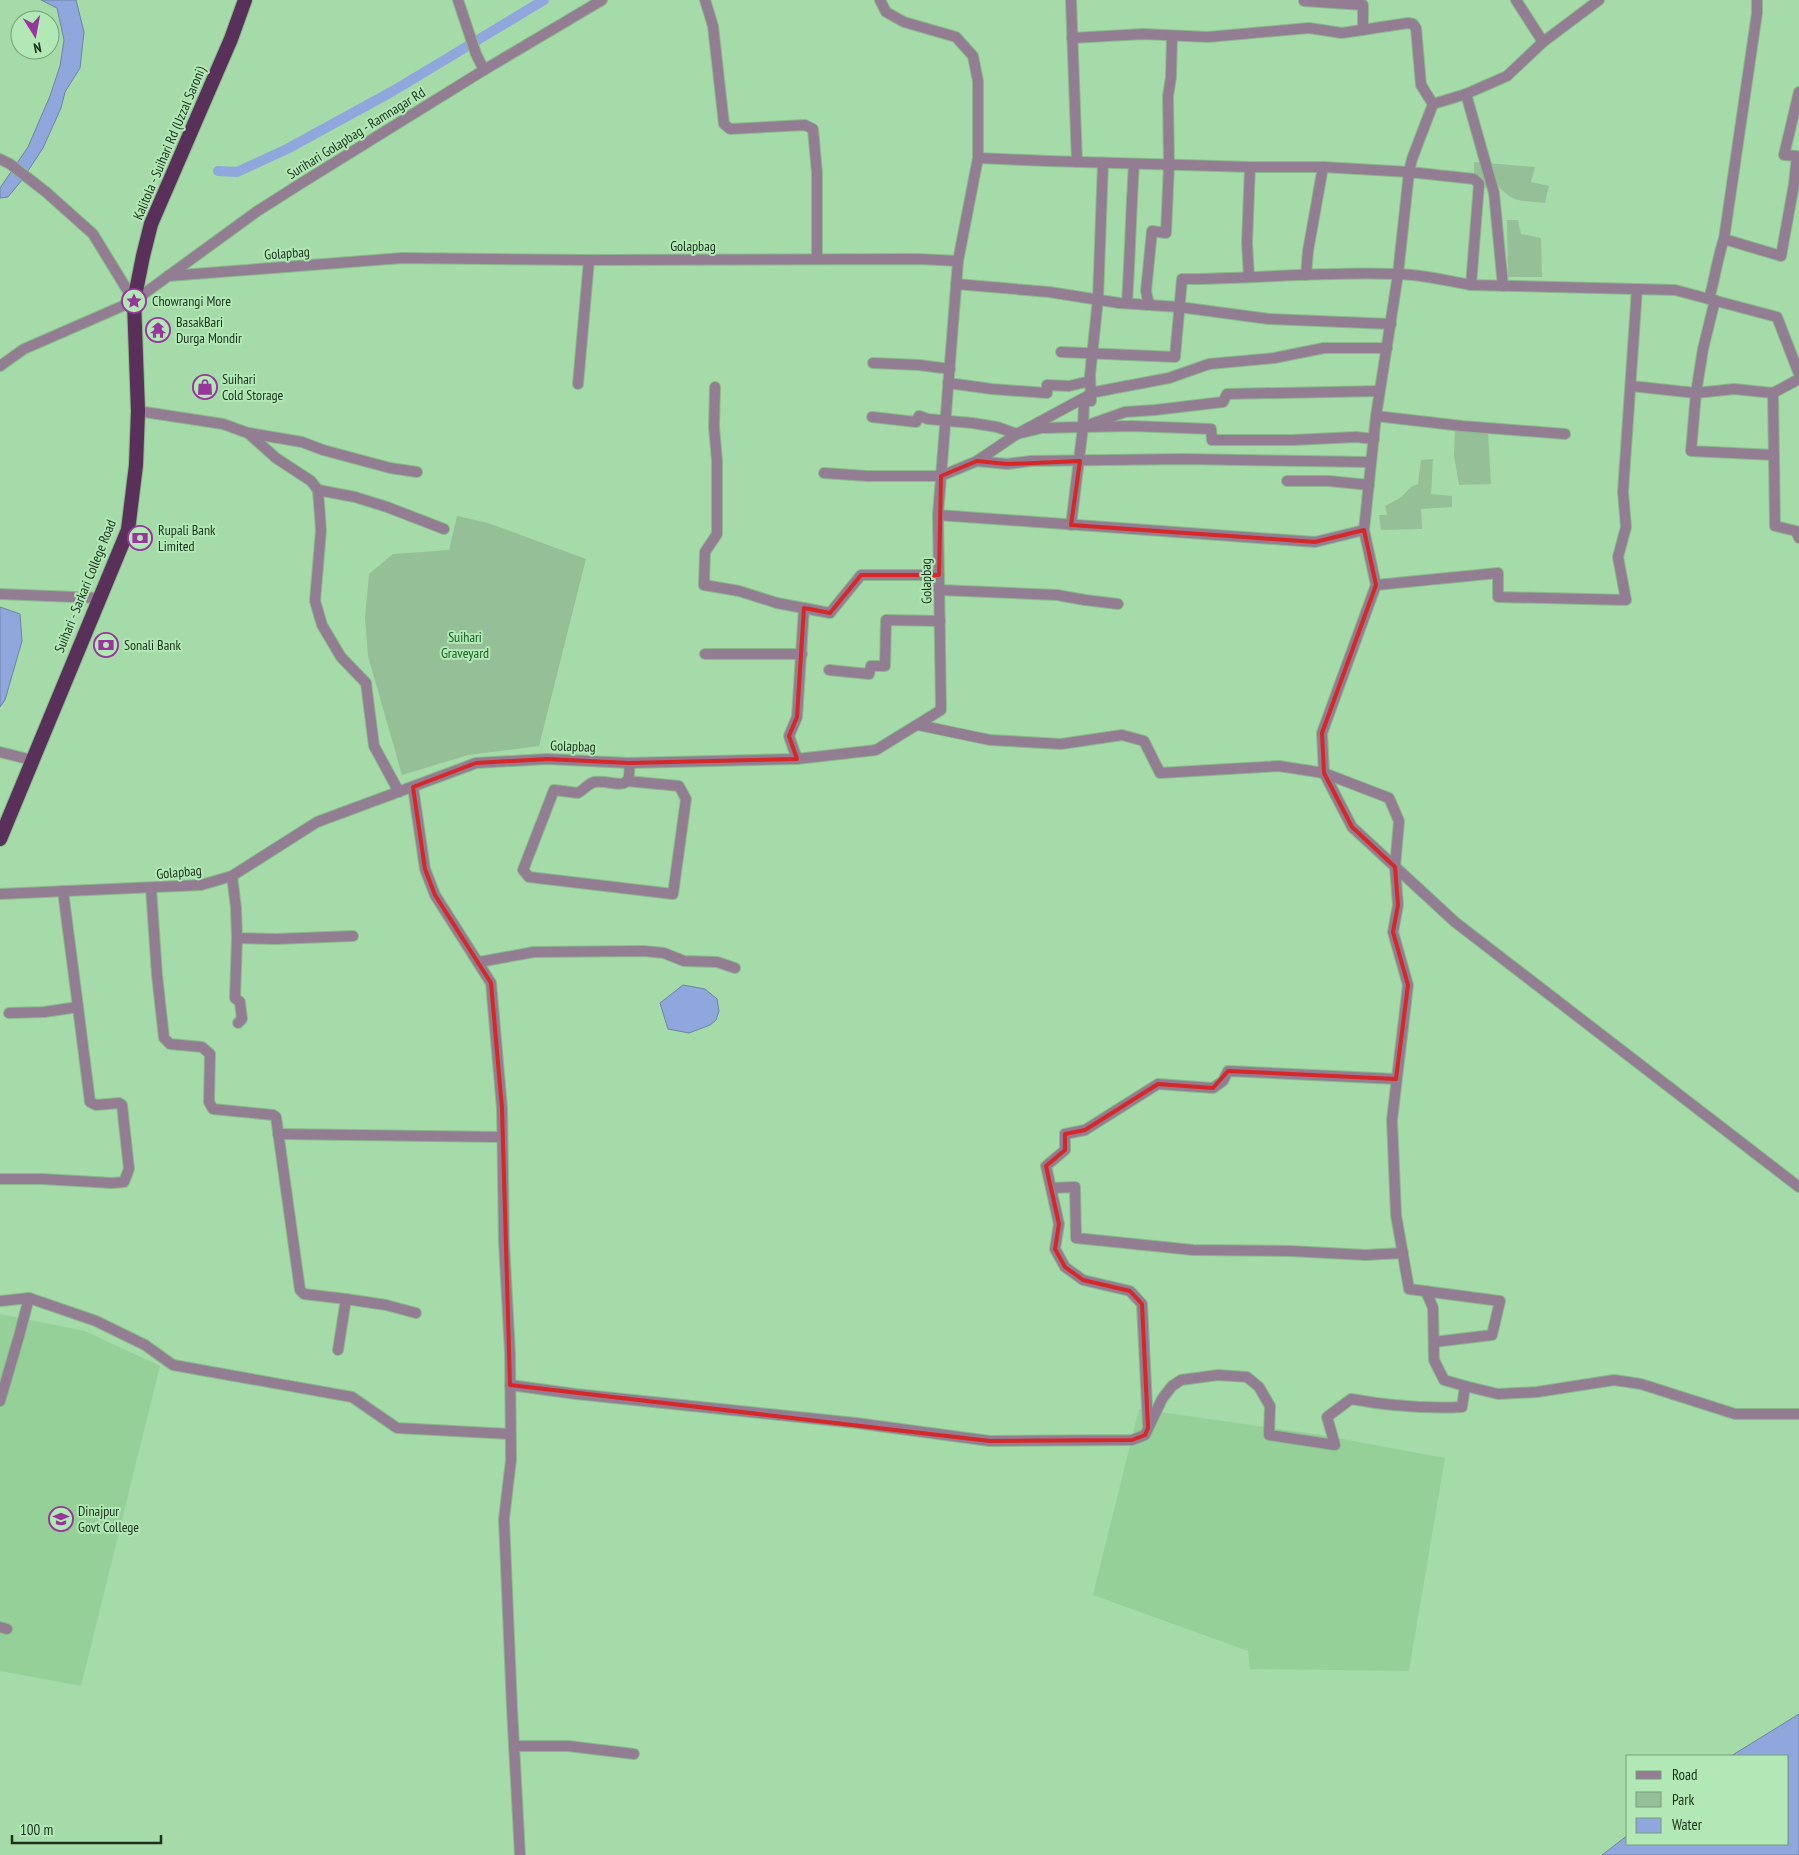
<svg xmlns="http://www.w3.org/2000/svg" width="1799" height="1855" viewBox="0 0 1799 1855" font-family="'PT Sans Narrow',sans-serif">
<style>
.built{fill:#94d098}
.green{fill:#95bf97}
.water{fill:#8fa7dd;stroke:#6c84a4}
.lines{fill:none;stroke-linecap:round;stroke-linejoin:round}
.canal{stroke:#8fa7dd;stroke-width:10}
.minor-casing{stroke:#8ab98c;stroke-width:12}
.tertiary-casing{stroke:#8ab98c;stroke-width:12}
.trunk-casing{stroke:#8ab98c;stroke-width:16}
.minor{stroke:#927d92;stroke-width:10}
.tertiary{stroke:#927d92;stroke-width:10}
.trunk{stroke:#58305a;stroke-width:14}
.marked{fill:none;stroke:#d62828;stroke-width:4;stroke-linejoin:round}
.labels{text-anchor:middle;stroke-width:4;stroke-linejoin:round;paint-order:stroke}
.street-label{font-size:14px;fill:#1c311e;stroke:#b1e8b5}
.poi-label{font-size:14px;fill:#1c311e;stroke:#b1e8b5;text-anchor:start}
.park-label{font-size:14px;fill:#1a6127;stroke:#b1e8b5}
</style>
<rect width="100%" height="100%" fill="#a5dba8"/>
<g class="built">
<path d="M0,1314L85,1331L160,1366L81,1686L0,1671Z"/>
<path d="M1139,1409L1321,1435L1445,1458L1409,1671L1250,1669L1248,1651L1093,1595Z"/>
</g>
<g class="green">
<path d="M1474,162L1535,167L1531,182L1549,186L1545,203C1518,200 1515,204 1496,184L1485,188L1474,179Z"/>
<path d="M1507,220H1518L1521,234L1541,238L1542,277H1508Z"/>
<path d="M1455,429L1488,433L1491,484L1459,485L1454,455Z"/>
<path d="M1433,459L1431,494L1452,496V507L1421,509L1422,529L1381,530L1379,515H1387L1385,506L1400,498L1411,487L1418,484L1421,460Z"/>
<path d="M457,516L488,523L586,559L539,746L468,755L402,775L368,656L365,618L369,574L393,554L449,550Z"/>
</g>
<g class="water">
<path d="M41,0H76L84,32L80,68L65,92L61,108L43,148L22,180L8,197L0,198V188L28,147L50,96L60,66L64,40L57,8Z"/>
<path d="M0,607L20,614L22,641L5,700L0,707Z"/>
<path d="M683,985L705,989L717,999L719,1011L716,1020L710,1025L689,1033L668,1029L660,1003Z"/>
<path d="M1799,1714V1855H1602L1628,1835V1844H1788V1756H1731Z"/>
</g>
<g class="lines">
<path class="canal" d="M218,171L237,172L287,149L393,91L544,0"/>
<defs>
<g id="minor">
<path d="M458,0L476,54L484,70"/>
<path d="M705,0L713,26L724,124L730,129L805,125L813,129L817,173V259"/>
<path d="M880,0L886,12L904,22L956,37L973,56L978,81V158"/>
<path d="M1071,0L1077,162"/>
<path d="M1304,1L1363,5V30"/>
<path d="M1072,38L1143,34L1208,37L1309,28L1342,33L1408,23L1413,24L1416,28L1421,85L1433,104"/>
<path d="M1466,94L1494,193L1503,286"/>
<path d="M1048,161L1250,167H1323L1409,172L1474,179L1479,184L1471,285L1675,290L1777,317L1799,374"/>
<path d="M1724,239L1757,13V0"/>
<path d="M1306,275L1308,251L1323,167"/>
<path d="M1249,277L1247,243L1250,167"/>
<path d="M956,284L1049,292L1119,303L1179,307L1269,319L1391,324"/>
<path d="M1709,299C1715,279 1717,259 1724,239L1781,256L1794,184L1797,156L1784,155L1799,92"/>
<path d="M1715,300L1703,349L1696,393L1734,389L1773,393"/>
<path d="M134,301L256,212L300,184L484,70L602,0"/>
<path d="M1127,303C1130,257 1131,210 1134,164"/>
<path d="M1149,305L1146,291L1152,231L1166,233L1169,165L1168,96L1171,77L1172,37"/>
<path d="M1061,352L1175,357L1182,279C1253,279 1324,271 1396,274C1421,274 1447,281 1471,285"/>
<path d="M873,363L919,365L950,369"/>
<path d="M1799,379L1773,393L1775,526L1796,531L1799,538"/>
<path d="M948,383L992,389L1047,393V385L1069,386L1090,381"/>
<path d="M578,384L589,260"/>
<path d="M1631,386L1696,393L1691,451L1774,455"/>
<path d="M715,387L714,427L717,461V534L705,552L704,585L739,591L777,603L830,613L861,575H939"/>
<path d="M138,411L223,424L248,433L276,458L311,481L318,490L321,530L315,601L322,625L341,657L366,683L374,746L399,792"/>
<path d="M1376,416L1462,426L1565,434"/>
<path d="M872,417L916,422L919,416L928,419L972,423L997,427L1017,434L1042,428L1083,427L1125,412L1155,410L1223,402L1227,394L1379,391"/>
<path d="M1083,427L1084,403L1086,400L1091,401L1090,375L1098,299L1103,163"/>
<path d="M249,433L302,442L323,450L390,468L417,472"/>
<path d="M977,461L1007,464L1031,461L1183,459L1371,462"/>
<path d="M824,473L867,476H941L977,461L1017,434L1095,392L1169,378L1209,364L1274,358L1324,348H1387"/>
<path d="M1287,481H1329L1369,485"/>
<path d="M318,490L355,497L387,507L444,529"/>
<path d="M938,515L1315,542L1364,530"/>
<path d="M1071,525L1083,427L1132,426L1211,429L1212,440H1293L1356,437L1374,439"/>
<path d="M1376,585L1498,573V597L1626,600L1618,557L1626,527L1623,492L1637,289"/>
<path d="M939,590L1057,595L1085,600L1118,604"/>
<path d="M0,594L99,598"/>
<path d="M705,654H802"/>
<path d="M829,670L869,674L871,666H885L886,620L940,621"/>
<path d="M918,725L990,740L1061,744L1122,735L1144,741L1160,773L1279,766L1324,773L1389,798L1399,821L1395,867L1398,905L1393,932L1408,985L1392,1120L1396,1215L1409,1289L1500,1301L1492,1335L1434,1342"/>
<path d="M0,752L32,760"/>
<path d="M797,759L789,736L797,717L804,608"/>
<path d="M627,781L679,786L686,799L673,894L529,877L523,870L554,790L578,793C584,790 588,783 595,782C616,780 632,795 629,763"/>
<path d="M413,787L425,869L435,895L491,983L502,1108L504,1242L510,1353L511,1460L504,1519L512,1708L520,1855"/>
<path d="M232,876L236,908L237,938L276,939L353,936"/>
<path d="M151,888L157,975L164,1038L170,1044L202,1047L210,1054L209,1102L213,1109L273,1115L276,1117L300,1290L304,1294L346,1299L338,1350"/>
<path d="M63,891L78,1007"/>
<path d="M0,894L201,885L232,876L317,822L476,763L547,759L629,763L797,759L876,750L941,710L938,515L958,261L918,259L589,260L402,258L168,276"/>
<path d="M237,938L235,998L240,1002L242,1019L238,1023"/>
<path d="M479,962L534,952L644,951L664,953L684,961L717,962L735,968"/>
<path d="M278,1134L502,1137"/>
<path d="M0,1179H42L112,1183L124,1182L129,1169L122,1105L119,1103L96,1105L90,1102L78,1007L44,1012L9,1013"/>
<path d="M1051,1188L1075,1187L1076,1238L1193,1250L1290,1251L1366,1255L1403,1253"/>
<path d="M346,1299L386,1305L416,1313"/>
<path d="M0,1301L29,1298L96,1321L145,1345L173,1365L352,1397L397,1428L510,1434"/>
<path d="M510,1385L576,1394L856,1423L990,1441L1132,1440L1145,1435L1162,1399L1172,1386L1181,1380L1218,1375L1247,1377L1259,1387L1270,1406L1269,1435L1335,1445L1327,1417L1351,1399C1390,1406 1423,1409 1462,1407L1465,1386L1444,1380L1434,1360L1433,1308L1426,1291"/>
<path d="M1465,1386L1498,1394L1537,1392L1614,1380L1641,1384L1735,1414H1799"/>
<path d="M0,1401L19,1336L29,1298"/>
<path d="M1148,1426L1142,1304L1130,1291L1083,1280L1065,1267L1055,1249L1059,1224L1046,1166L1065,1150V1134L1085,1130L1158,1084L1213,1088L1223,1081L1228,1071L1396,1079"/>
<path d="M0,1627L7,1629"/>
<path d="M514,1746H568L634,1754"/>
</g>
<g id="tertiary">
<path d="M1516,0L1543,42L1507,76L1466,94L1433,104L1412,159L1409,172L1398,274L1376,416L1364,530L1376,585L1322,733L1324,773L1352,827L1455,922L1799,1187"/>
<path d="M1543,42L1599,0"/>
<path d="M0,159L10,164L46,192L93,234L134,301L24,349L0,366"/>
<path d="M958,261L978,158L1048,161"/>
</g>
<path id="trunk" d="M0,839L128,530L136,465L138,411L134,301L143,256L151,224L231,39L245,0"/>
</defs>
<use href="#minor" class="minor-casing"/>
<use href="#tertiary" class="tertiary-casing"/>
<use href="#trunk" class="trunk-casing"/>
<use href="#minor" class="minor"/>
<use href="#tertiary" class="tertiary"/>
<use href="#trunk" class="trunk"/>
</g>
<path class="marked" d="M977,461L1007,464L1080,461L1071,525L1315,542L1364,530L1376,585L1322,733L1324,773L1352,827L1395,867L1398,905L1393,932L1408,985L1396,1079L1228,1071L1213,1088L1158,1084L1085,1130L1065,1134V1150L1046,1166L1059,1224L1055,1249L1065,1267L1083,1280L1130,1291L1142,1304L1148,1428L1145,1435L1132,1440L990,1441L510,1385L502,1108L491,983L435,895L425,869L413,787L476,763L547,759L629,763L797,759L789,736L797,717L804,608L830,613L861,575H939L941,476Z"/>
<defs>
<symbol id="sight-ring" viewBox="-11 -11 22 22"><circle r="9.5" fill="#b1e8b5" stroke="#98359c" stroke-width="1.5"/><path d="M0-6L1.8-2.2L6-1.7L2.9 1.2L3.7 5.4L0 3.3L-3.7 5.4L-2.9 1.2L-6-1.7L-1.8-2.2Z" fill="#98359c"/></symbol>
<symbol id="temple-ring" viewBox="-11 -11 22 22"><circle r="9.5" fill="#b1e8b5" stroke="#98359c" stroke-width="1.5"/><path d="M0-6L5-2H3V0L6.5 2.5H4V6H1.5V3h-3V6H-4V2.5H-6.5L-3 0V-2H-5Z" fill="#98359c"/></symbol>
<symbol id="shop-ring" viewBox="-11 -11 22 22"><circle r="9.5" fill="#b1e8b5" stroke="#98359c" stroke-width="1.5"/><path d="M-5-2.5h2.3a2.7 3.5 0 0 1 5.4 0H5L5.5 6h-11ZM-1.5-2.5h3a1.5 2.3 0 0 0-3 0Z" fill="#98359c"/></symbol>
<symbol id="bank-ring" viewBox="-11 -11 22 22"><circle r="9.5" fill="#b1e8b5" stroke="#98359c" stroke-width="1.5"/><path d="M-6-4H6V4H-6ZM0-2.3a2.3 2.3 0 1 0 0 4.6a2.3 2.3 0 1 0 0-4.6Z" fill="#98359c"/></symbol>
<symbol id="university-ring" viewBox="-11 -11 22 22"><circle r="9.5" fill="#b1e8b5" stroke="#98359c" stroke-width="1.5"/><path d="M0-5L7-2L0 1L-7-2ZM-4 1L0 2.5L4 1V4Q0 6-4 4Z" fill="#98359c"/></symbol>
</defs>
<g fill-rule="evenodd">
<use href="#sight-ring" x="120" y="287" width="28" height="28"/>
<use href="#temple-ring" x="144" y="316" width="28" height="28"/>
<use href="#shop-ring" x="191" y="373" width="28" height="28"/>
<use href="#bank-ring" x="126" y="524" width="28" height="28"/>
<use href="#bank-ring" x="92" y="631" width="28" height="28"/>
<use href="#university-ring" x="47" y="1505" width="28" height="28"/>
</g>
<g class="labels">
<g class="street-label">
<text transform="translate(356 133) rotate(-32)" y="5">Surihari Golapbag - Ramnagar Rd</text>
<text transform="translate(169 143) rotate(-67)" y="5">Kalitola - Suihari Rd (Uzzal Saroni)</text>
<text x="693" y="251">Golapbag</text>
<text transform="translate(287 253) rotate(-4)" y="5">Golapbag</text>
<text transform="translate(926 581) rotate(-91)" y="5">Golapbag</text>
<text transform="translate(85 586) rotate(-68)" y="5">Suihari - Sarkari College Road</text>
<text transform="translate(573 746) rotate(2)" y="5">Golapbag</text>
<text transform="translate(179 872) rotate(-5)" y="5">Golapbag</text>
</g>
<g class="poi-label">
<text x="152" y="306">Chowrangi More</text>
<text x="176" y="327">BasakBari<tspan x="176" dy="16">Durga Mondir</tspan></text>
<text x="222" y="384">Suihari<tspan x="222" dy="16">Cold Storage</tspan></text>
<text x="158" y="535">Rupali Bank<tspan x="158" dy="16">Limited</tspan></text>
<text x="124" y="650">Sonali Bank</text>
<text x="78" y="1516">Dinajpur<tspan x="78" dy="16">Govt College</tspan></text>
</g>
<g class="park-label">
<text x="465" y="642">Suihari<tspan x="465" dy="16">Graveyard</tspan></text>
</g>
</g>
<rect x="1626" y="1755" width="162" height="90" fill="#b1e8b5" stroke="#759f79"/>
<rect x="1636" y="1771" width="25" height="8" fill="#927d92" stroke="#759f79"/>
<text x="1672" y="1780" font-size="15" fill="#1c311e">Road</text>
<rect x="1636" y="1792" width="25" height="15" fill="#95bf97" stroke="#759f79"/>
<text x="1672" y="1805" font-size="15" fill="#1c311e">Park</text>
<rect x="1636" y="1818" width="25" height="15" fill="#8fa7dd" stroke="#759f79"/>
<text x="1672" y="1830" font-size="15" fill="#1c311e">Water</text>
<g transform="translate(35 35) rotate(169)"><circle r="24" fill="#b1e8b5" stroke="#759f79"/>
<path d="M0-4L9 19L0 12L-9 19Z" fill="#98359c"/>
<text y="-8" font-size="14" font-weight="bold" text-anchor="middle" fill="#1c311e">N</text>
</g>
<path d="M12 1835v8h149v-8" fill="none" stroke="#1c311e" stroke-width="2.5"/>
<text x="20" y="1835" font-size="15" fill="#1c311e" stroke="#b1e8b5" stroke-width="4" paint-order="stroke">100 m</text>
</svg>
